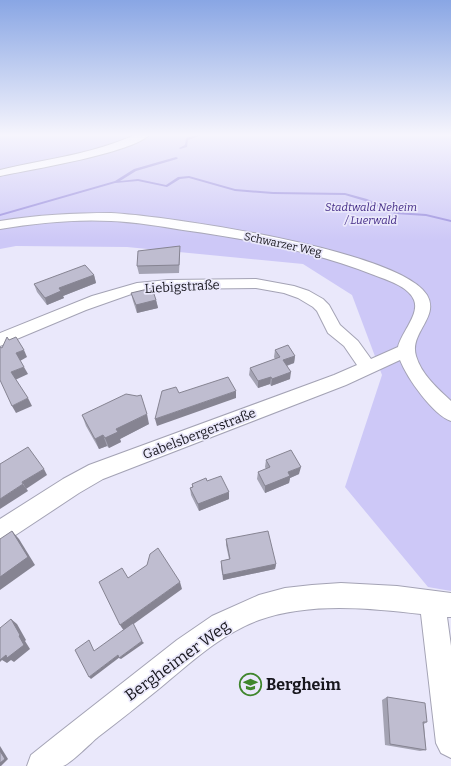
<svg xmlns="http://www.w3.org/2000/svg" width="451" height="766" viewBox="0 0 451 766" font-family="Bitter,serif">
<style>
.green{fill:#cdc8f7}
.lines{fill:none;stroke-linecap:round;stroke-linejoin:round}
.stream{fill:#9b90de;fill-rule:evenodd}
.minor-casing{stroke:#a4a3b5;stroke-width:2}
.minor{fill:#fff;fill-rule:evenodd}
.wall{fill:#a4a3b3}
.shaded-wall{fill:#868492}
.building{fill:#bfbdd0;stroke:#868492}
.labels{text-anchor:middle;stroke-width:3.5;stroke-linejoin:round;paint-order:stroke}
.far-park-label{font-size:11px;font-style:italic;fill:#432b86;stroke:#eae8fb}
.far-street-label{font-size:11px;fill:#18171e;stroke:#eae8fb}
.street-label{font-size:13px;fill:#18171e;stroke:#eae8fb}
.near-street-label{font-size:16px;fill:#18171e;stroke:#eae8fb}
.near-poi-label{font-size:16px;font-weight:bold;fill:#18171e;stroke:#eae8fb;text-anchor:start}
</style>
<rect width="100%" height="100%" fill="#eae8fb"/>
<path class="green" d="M0,134H451V591L428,587L345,487L382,375L352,295L303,264L127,247L16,246L0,249Z"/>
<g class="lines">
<g class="stream">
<path d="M201,134H205L188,140L187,147L180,149L179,148L185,145L186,138Z"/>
<path d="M176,157L178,158L177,159L136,171L120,181L138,179L166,185L178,177L189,176L235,189L273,192L345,193L367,199L397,212L426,214L451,220V222L426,216L395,214L365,201L345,195L273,194L235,191L189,178L180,179L167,187L138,181L115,183L0,216V214L115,181L134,169Z"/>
</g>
<defs>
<g id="minor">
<path d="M137,134H150C134,153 28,170 0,176V170C46,159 94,154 137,134Z"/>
<path d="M111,213C167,216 399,250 427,295C440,317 409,333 416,356C421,374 438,389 451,401V421C433,415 407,378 400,360L346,385L103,479L79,493L8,540L0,543V519L63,479L89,465L334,375L357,365L344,346L328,333L317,311L313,307L298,298L284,293L256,288L168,289L137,292L86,310L0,346V333L92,296L137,283L168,280L256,279L294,286L309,291L323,299L329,305L340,325L358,341L371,359L398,347C401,333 420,314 414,300C408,286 387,280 374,275C313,251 248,239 183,230C159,226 136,222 111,221C74,219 37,223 0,229V221C37,215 74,213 111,213Z"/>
<path d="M341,583L397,586L451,593V617H447L451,646V758L441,753L436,743L421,614C368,608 310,602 259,620C221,634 190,663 160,688C139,705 119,721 98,737C92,742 69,765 63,766C54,766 37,766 27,766L31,755L56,735L177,640L212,616L259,595L285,588L312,585Z"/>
</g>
</defs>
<use href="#minor" class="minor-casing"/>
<use href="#minor" class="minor"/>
</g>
<g class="wall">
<path d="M180,246V254L179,273L139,274L137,266Z"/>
<path d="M94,275L96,283L63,296L64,298L47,305L37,292L34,284Z"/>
<path d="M131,293L156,300L158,308L137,313L133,301Z"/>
<path d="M275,350L295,356L294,363L287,366L290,379L271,386L270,384L258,388L249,375L250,368L275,359L274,357Z"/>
<path d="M82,415L149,424L120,439L121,442L109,448L107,446L99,449L86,426Z"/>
<path d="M266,460L299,474L290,478L289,483L265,493L257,479L258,472L266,469L265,467Z"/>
<path d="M207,481L229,499L199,511L191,495L190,488L192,487V484Z"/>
<path d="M226,539L276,564L275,569L223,580L221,567V561L229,559L226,545Z"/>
<path d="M387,697L427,722L424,724L426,750L420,751L385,745L382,700Z"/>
</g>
<g class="shaded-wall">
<path d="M94,275L96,283L63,296L64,298L47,305L45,298L59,288Z"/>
<path d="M156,300L158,308L137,313L136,305Z"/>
<path d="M24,350L27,357L20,361L16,353Z"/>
<path d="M295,356L294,363L282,367L283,360Z"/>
<path d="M24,367L28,374L15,380L11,372Z"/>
<path d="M291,372L290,379L271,386L272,379Z"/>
<path d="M271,377L270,384L258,388V381Z"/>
<path d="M236,391V398L157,426L155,419Z"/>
<path d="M28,398L32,406L16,413L12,406Z"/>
<path d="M147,414L149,424L120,439L121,442L109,448L105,438L116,429Z"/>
<path d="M103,435L107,446L99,449L95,439Z"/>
<path d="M301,467L299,474L290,478L289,483L265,493V486L288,472Z"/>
<path d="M44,469L47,475L26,489L22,482Z"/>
<path d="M23,484L28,491L0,509V499Z"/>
<path d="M229,492V499L199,511L198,504Z"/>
<path d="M12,531L19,539L35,565L0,590V577Z"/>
<path d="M276,564L275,569L223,580V575Z"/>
<path d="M180,582L182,589L124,631L120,625Z"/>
<path d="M11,619L17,624L26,640L25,641L30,649L14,662L11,660L7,663L2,660L0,662V656L19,636Z"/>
<path d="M142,641L144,643L121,659L119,658Z"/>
<path d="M118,655L120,657L91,679L89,677Z"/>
<path d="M0,746L8,759L1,766H0Z"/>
</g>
<g class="building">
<path d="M180,246L179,265L137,266L138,251Z"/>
<path d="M85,265L94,275L59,288L61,291L45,298L34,284Z"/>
<path d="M152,288L156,300L136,305L131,293Z"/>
<path d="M7,337L9,340L16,337L24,350L16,353L24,367L11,372L28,398L12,406L0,380V347L2,348Z"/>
<path d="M288,345L295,356L283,360L291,372L272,379L271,377L258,381L250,368L280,357L275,350Z"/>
<path d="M228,377L236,391L155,419L162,391L176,387L179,393Z"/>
<path d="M126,394L137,396L141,395L147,414L116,429L118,432L105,438L103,435L95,439L82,415Z"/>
<path d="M28,447L44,469L22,482L23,484L0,499V464Z"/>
<path d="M291,450L301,467L288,472L290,476L265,486L258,472L270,467L266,460Z"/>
<path d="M221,476L229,492L198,504L190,488L193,487L192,484L206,478L207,481Z"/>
<path d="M12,531L28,557L0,577V539Z"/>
<path d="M268,531L276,564L223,575L221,561L230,559L226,539Z"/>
<path d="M158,548L180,582L120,625L99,582L122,568L128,578L147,565L150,554Z"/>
<path d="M11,619L20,635L19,636L24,645L7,658L6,655L0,660V628Z"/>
<path d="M133,623L142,641L119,658L118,655L89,677L75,650L89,640L94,651Z"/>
<path d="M387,697L425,703L427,722H423L426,750L390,744Z"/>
<path d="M0,751L5,759L0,763Z"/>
</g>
<linearGradient id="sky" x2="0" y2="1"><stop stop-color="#89a6e4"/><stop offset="0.56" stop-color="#f6f5fd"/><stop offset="1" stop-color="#f6f5fd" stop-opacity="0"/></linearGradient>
<rect width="451" height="241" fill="url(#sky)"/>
<defs>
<symbol id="school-ring" viewBox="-11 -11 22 22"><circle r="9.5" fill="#eae8fb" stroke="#3f862c" stroke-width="1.5"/><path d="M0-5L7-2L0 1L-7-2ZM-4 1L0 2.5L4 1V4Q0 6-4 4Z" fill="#3f862c"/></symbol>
</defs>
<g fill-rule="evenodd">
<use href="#school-ring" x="238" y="672" width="25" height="25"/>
</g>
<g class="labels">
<g class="far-park-label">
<text x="371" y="211">Stadtwald Neheim<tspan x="371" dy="13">/ Luerwald</tspan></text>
</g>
<g class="far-street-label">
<text transform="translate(283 244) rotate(12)" y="4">Schwarzer Weg</text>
</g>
<g class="street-label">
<text transform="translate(182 286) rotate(-3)" y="5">Liebigstraße</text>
<text transform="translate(199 433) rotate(-21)" y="5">Gabelsbergerstraße</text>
</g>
<g class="near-street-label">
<text transform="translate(177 660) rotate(-36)" y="6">Bergheimer Weg</text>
</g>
<g class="near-poi-label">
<text x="266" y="690">Bergheim</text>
</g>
</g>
</svg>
